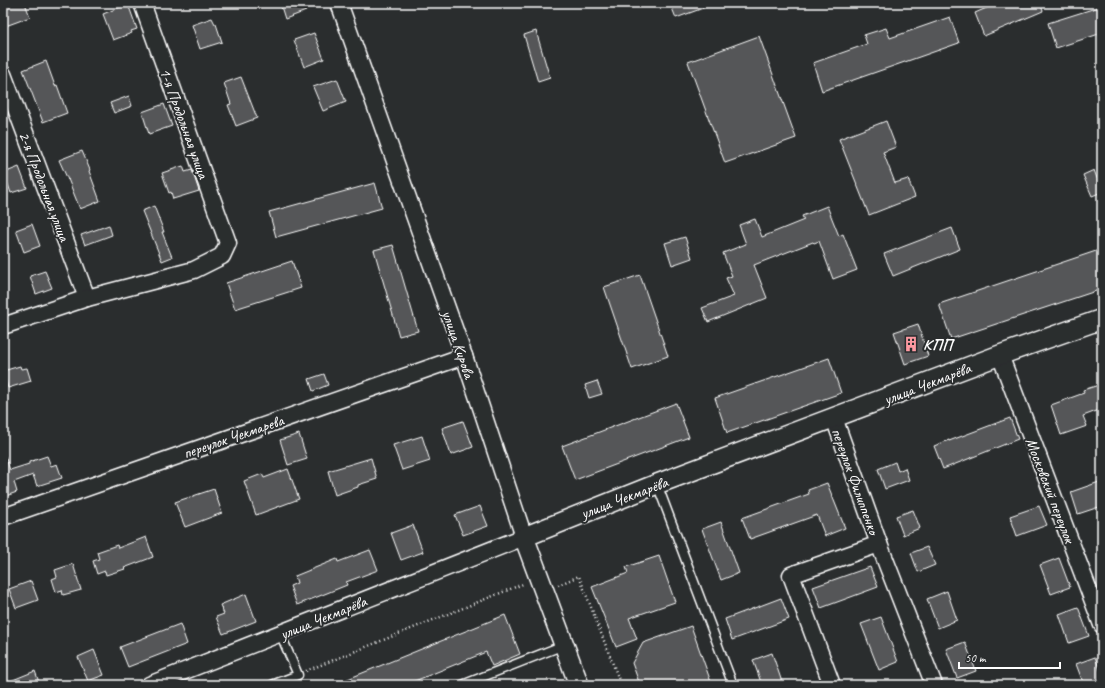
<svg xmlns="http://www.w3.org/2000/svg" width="1105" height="688" viewBox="0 0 1105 688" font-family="Caveat,sans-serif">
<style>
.building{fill:#555758;stroke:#fff}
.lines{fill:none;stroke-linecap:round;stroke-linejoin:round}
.service-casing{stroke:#fff;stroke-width:11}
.minor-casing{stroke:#fff;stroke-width:19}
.tertiary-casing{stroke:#fff;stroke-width:22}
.path{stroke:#fff;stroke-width:2.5;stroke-dasharray:1 3;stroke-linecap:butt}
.service{stroke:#2a2d2e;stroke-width:8}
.minor{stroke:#2a2d2e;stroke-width:16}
.tertiary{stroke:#2a2d2e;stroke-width:19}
.labels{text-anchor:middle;stroke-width:4;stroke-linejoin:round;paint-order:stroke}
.street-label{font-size:16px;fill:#fff;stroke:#2a2d2e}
.poi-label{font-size:16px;font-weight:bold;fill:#fff;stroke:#2a2d2e;text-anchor:start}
</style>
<rect width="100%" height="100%" fill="#2a2d2e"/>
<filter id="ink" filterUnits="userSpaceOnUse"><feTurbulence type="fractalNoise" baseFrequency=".025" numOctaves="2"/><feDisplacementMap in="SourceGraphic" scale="8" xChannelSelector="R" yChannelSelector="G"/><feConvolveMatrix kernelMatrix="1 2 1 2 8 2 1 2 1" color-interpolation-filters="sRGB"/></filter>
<g filter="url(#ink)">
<g class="building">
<path d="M3,3H25L30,17L3,27Z"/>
<path d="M280,3H303L306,11L285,19Z"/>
<path d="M670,3H713L714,4L676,18Z"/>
<path d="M998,3H1040L1043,11L984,36L975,13Z"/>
<path d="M128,4L137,29L131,31L132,33L113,40L103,14Z"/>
<path d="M1102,6V33L1056,48L1048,23Z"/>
<path d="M950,17L959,43L822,91L813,63L867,44L864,35L886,28L890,38Z"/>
<path d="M212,18L215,24H216L222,42L200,49L192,25Z"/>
<path d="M536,31L550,78L538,82L524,35Z"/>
<path d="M314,33L324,59L304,67L294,40Z"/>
<path d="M759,36L796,138L725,163L688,62Z"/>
<path d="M46,61L55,86L57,85L67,113L43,122L23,70Z"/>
<path d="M241,77L257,118L236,126L228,105L231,104L224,83Z"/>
<path d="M337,79L346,102L323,111L313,87Z"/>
<path d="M129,96L132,106L114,113L110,103Z"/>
<path d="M164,104L172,126L149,134L142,112Z"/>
<path d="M886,121L896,147L883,152L895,183L908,179L915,197L869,215L839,139Z"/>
<path d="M82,151L90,170L89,171L100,201L80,209L68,179V180L59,160Z"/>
<path d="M183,166L185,172L192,170L199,191L173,199L171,192L169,193L162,173Z"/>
<path d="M19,167L27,188L11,193L4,173Z"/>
<path d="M1094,170L1102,192L1092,196L1083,175Z"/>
<path d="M375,183L382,208L276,237L269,212Z"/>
<path d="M154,206L164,232H162L172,257L162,261L142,211Z"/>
<path d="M827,206L839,236L843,234L857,270L833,279L819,241L814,243L813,242L754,265L767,298L708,322L702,308L734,296L726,278L732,276L723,253L746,244L739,225L755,219L762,237L804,220L802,216Z"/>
<path d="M32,224L40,246L24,252L16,230Z"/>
<path d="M109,225L112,235L85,245L81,235Z"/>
<path d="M952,228L960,249L893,276L884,254Z"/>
<path d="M685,237L692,258L672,265L665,243Z"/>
<path d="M393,245L418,331L399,336L374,250Z"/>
<path d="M1102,249V289L951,339L939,304Z"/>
<path d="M292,261L301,288L235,309L226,283Z"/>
<path d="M45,271L52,288L36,294L30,276Z"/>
<path d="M640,275L668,356L632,369L604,287Z"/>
<path d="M918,324L928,356L905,364L894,332Z"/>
<path d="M829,358L841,393L727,433L715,398Z"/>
<path d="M20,366L21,369L27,368L31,381L8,388L3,371Z"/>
<path d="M324,374L328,385L313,391L309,379Z"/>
<path d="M597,381L602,394L589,398L585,385Z"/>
<path d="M1102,384V409L1083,416L1087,426L1061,435L1051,405L1084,393L1083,390Z"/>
<path d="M676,403L689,437L575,480L562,446Z"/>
<path d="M1010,418L1018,439L943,469L934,446L949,440V441Z"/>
<path d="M463,421L473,447L451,455L442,428Z"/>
<path d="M299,434L307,459L288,465L280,440Z"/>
<path d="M422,436L430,461L402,470L393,445Z"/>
<path d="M3,456H5L10,470L29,464V462L47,456L51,466L57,464L62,478L37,486L33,475L14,482L17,492L3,497Z"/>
<path d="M371,458L377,479L358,485V487L335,495L328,471Z"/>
<path d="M895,462L898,471L905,468L909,480L885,489L878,469Z"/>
<path d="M288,469L299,499L256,515L244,481L262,474L264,478Z"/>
<path d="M1102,481V506L1078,514L1071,492Z"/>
<path d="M827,483L845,528L825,536L817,515L750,539L742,518L809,494L808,490Z"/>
<path d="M214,489L222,513L185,527L175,502Z"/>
<path d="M480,506L488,526L463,535L455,515Z"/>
<path d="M1039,506L1047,525L1017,536L1010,516Z"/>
<path d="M913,510L920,528L903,535L896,516Z"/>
<path d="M721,522L739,573L721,580L702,529Z"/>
<path d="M413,525L423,552L401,560L391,533Z"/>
<path d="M146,537L153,557L124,568L125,569L106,575L105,571L97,574L93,561L99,559L97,552L117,545L118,548Z"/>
<path d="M927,547L935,565L918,572L911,553Z"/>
<path d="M370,550L378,570L346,582L347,585L297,605L290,586L297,583L295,576L337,559L338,562Z"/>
<path d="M659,556L675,602L629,618L637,639L616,647L592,587L628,573L626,567Z"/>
<path d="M1059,558L1070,587L1051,594L1040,565Z"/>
<path d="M73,564L81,590L63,595L62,590L56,592L52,579L57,577L55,570Z"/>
<path d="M870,567L878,587L821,608L813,587Z"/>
<path d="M31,581L38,600L16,608L9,589Z"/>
<path d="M947,591L957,620L938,628L927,599Z"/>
<path d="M246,594L256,621L223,634L216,617L224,614L220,605Z"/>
<path d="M781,598L789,619L732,640L725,619Z"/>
<path d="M1078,607L1089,636L1069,643L1059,614Z"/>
<path d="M505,615L520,654L492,666L486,652L405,685H333Z"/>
<path d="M881,617L898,662L879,670L861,624Z"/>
<path d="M180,624L187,644L128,667L120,647Z"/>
<path d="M691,626L712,685H640L632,663L643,643Z"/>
<path d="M965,642L976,671L957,678L946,649Z"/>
<path d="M94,650L104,675L88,681L78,657Z"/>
<path d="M772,653L783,685H762L753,660Z"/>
<path d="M1095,657L1102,675V685H1084L1076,664Z"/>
<path d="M35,671L40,685H3V684Z"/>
</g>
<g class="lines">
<defs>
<g id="service">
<path d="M657,484L733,685"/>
<path d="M272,685L298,675L280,633"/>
<path d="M462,685L564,645"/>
</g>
<g id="minor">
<path d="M3,74L87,298"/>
<path d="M3,326L87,298L194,270L222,256L228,243L142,3"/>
<path d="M1000,355L1102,625"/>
<path d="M834,418L879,544L934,685"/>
<path d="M3,517L464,356"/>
<path d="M149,685L524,537L464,356L339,3"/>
<path d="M832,685L791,575L879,544"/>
</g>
<path id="tertiary" d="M579,685L524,537L657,484L1000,355L1102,319"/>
</defs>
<use href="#service" class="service-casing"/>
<use href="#minor" class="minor-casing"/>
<use href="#tertiary" class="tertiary-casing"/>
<g class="path">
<path d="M558,585L579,576L621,685"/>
<path d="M306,671L523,584H524"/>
</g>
<use href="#service" class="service"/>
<use href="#minor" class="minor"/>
<use href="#tertiary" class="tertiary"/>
</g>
</g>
<defs>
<symbol id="building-bare" viewBox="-9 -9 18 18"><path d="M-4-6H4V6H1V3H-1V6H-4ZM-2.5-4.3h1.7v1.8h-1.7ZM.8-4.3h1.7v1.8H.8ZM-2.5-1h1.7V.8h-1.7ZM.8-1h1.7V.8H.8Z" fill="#ff9aa2" stroke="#2a2d2e" stroke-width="2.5" paint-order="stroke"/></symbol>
</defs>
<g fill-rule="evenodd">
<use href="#building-bare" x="900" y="333" width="22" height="22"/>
</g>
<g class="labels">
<g class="street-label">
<text transform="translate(185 123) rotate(70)" y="6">1-я Продольная улица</text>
<text transform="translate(45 186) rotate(69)" y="6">2-я Продольная улица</text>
<text transform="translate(459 344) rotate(71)" y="6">улица Кирова</text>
<text transform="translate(927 383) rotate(-21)" y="6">улица Чекмарёва</text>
<text transform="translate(233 436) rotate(-19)" y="6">переулок Чекмарева</text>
<text transform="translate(856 481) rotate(70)" y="6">переулок Филиппенко</text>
<text transform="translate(1051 490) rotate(69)" y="6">Московский переулок</text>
<text transform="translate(624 497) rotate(-21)" y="6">улица Чекмарёва</text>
<text transform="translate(323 617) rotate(-22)" y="6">улица Чекмарёва</text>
</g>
<g class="poi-label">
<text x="923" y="350">КПП</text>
</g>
</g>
<rect width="1105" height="688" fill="none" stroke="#2a2d2e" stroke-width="16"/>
<rect x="8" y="8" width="1089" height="672" fill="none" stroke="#fff" stroke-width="1.5" filter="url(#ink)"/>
<path d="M959 662v6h101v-6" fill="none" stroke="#ffffff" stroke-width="2"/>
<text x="965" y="662" font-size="12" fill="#ffffff" stroke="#2a2d2e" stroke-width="3" paint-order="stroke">50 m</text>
</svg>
